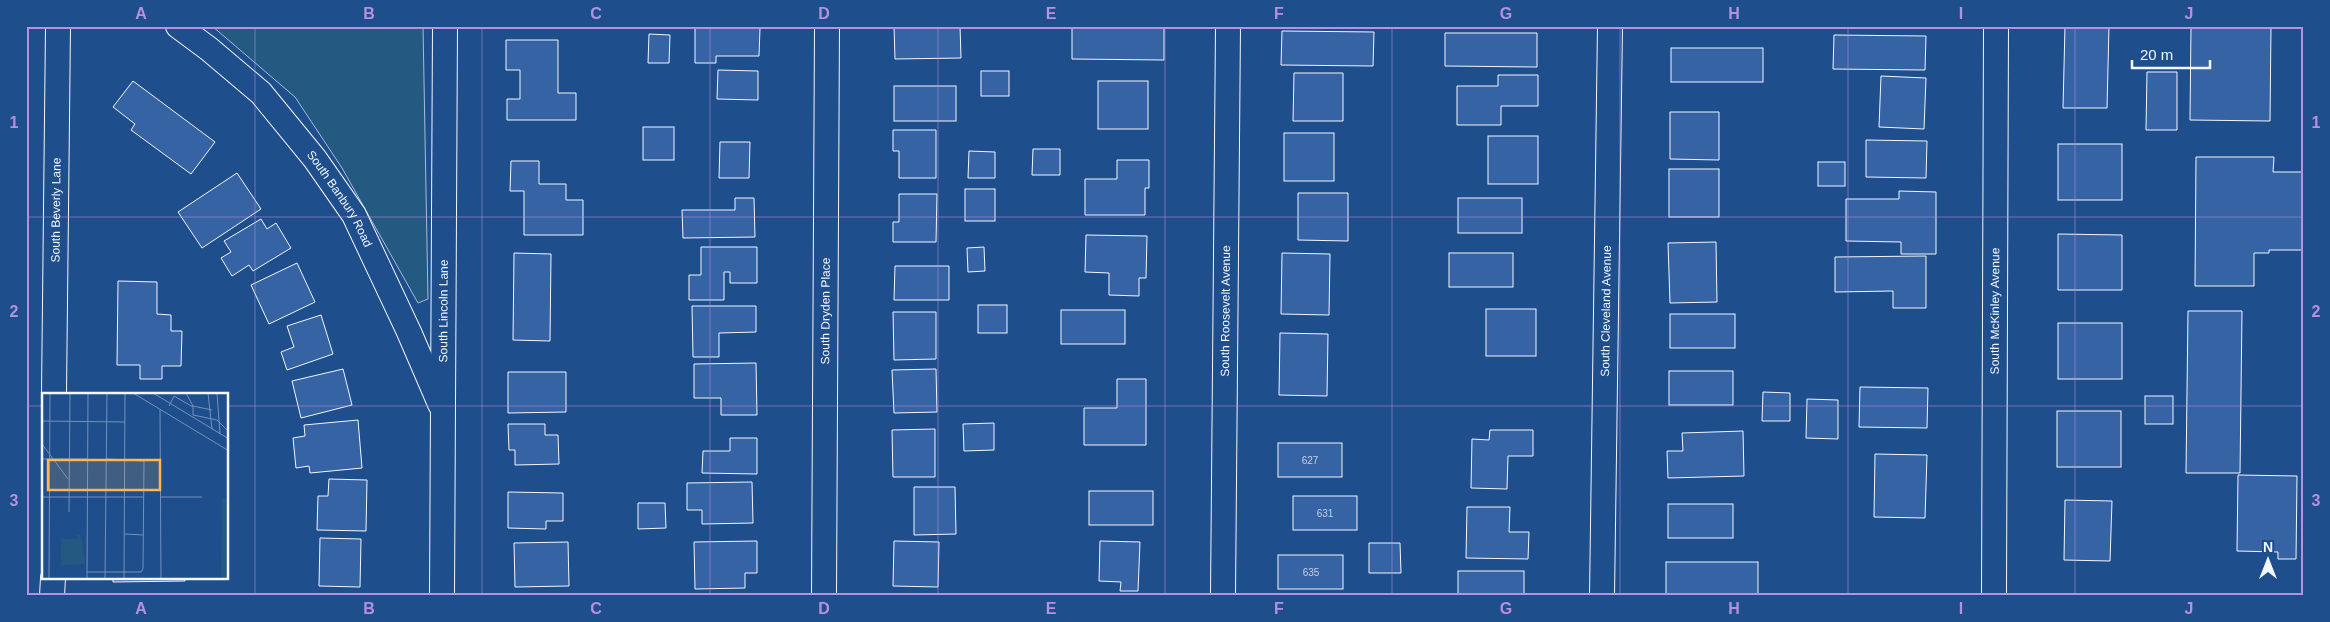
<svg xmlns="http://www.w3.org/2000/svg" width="2330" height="622" viewBox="0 0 2330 622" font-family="Arial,sans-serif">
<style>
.green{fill:#245a82;stroke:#a8bbd7}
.building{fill:#3563a3;stroke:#f2f6ff}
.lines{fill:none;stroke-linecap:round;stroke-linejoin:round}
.street-casing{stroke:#f2f6ff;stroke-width:26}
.street{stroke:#1f4e8c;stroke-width:24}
.grid{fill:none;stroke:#b691df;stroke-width:1;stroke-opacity:0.55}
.labels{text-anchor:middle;stroke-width:4;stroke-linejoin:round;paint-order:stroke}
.number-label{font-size:10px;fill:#c3d1e8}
.street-label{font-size:12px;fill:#f2f6ff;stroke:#1f4e8c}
.inset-road{fill:none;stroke:#7391ba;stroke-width:1}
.view{fill:#ffb74d;fill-opacity:0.15;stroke:#ffb74d;stroke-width:2.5}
.inset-edge{fill:none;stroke:#f2f6ff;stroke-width:2.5}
.neatline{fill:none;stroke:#b691df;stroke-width:2}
.grid-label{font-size:16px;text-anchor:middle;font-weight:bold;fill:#b691df}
</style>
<rect width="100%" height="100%" fill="#1f4e8c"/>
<path class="green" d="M212,26H423L428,299L418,303L342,168L295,97Z"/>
<g class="building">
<path d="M894,26H960L961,58L895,59Z"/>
<path d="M1072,26H1164V60L1072,59Z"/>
<path d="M2065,26H2109L2107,108H2063Z"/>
<path d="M2191,26H2271L2270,121L2190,120Z"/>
<path d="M695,27L760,28L759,56H716V63H695Z"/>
<path d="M1282,31L1374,32L1373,66L1281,65Z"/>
<path d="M1445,33H1537V67L1445,66Z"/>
<path d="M649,34L670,35L669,63H648Z"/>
<path d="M1834,35L1926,36L1925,70L1833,69Z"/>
<path d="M506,40H558V93H576V120H507V99H520V70H506Z"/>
<rect x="1671" y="48" width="92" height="34"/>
<path d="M718,70L758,71V100L717,99Z"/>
<rect x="981" y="71" width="28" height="25"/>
<path d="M2147,72H2177V130H2146Z"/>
<path d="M1294,73H1343V121H1293Z"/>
<path d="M1498,75H1538V106H1501V125H1457V86H1498Z"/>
<path d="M1881,76L1926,78L1924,129L1879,127Z"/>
<path d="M133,81L215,142L191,174L131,130L135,124L113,107Z"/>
<rect x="1098" y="81" width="50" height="48"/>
<rect x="894" y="86" width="62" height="35"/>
<path d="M1670,112H1719V160L1670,159Z"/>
<rect x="643" y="127" width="31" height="33"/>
<path d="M893,130H936V178H899V151H893Z"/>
<rect x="1284" y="133" width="50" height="48"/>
<rect x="1488" y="136" width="50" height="48"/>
<path d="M1866,140L1927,141L1926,178L1866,177Z"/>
<path d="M720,142H750L749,178H719Z"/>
<rect x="2058" y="144" width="64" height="56"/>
<path d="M1033,149H1060V175H1032Z"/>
<path d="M969,151L995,152V178H968Z"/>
<path d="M2196,157H2274L2273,172H2302V250H2269V253H2254V286H2195Z"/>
<path d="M1117,160H1149V188H1145V215H1085V179H1117Z"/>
<path d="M511,161H539V184H566V200H583V235H524V191H510Z"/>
<rect x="1818" y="162" width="27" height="24"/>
<rect x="1669" y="169" width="50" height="48"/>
<path d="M237,173L261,209L202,248L178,212Z"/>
<rect x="965" y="189" width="30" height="32"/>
<path d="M1899,191L1936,192V254H1901V242L1846,241V199H1899Z"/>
<path d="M1298,193H1348V241L1298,240Z"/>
<path d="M899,194H937L936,242H893V222H899Z"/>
<path d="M735,198H754L755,237L683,238L682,210H735Z"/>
<rect x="1458" y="198" width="64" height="35"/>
<path d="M261,219L267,229L276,223L291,248L253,271L249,265L232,276L221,258L231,252L224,241Z"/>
<path d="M2058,234L2122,235V290H2058Z"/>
<path d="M1086,235L1147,236L1146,278H1139V296L1109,295V273L1085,272Z"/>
<path d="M1716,242L1717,302L1670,303L1668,243Z"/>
<path d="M701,247H757V283H730V272H724V300H689V275H701Z"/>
<path d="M984,247L985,271L968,272L967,248Z"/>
<path d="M514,253L551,254L550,341L513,340Z"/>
<path d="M1282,253L1330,254L1329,315L1281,314Z"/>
<rect x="1449" y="253" width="64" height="34"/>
<path d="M1926,256V308H1893V291L1835,292V257Z"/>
<path d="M297,263L315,302L269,324L251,285Z"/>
<path d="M895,266H949V300H894Z"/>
<path d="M118,281L157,282V314L171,315V331H182L181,366H162V379H140V365H117Z"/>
<rect x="978" y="305" width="29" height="28"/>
<path d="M692,306H756V332L719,333V357H693Z"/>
<rect x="1486" y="309" width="50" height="47"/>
<rect x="1061" y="310" width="64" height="34"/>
<path d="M2188,311H2242L2240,473H2186Z"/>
<path d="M893,312H936V359L894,360Z"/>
<rect x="1670" y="314" width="65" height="34"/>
<path d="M321,315L333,354L287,370L281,352L294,347L287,326Z"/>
<rect x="2058" y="323" width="64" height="56"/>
<path d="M1280,333L1328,334L1327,396L1279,395Z"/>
<path d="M756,363L757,415H721V398H694V364Z"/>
<path d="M343,369L352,405L301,418L292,381Z"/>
<path d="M936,369L937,412L894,413L892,370Z"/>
<rect x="1669" y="371" width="64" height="34"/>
<path d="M508,372H566V412L508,413Z"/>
<path d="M1117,379H1146V445H1084V408H1117Z"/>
<path d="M1860,387L1928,388L1927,428L1859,427Z"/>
<path d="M1763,392L1790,393V421H1762Z"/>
<rect x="2145" y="396" width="28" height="28"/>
<path d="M1807,399L1838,400V439L1806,438Z"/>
<rect x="2057" y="411" width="64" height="56"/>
<path d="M358,420L362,468L310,473L309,466L296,468L293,438L305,436L304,425Z"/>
<path d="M994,423V450L964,451L963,424Z"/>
<path d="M508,424H545V435H558L559,464L515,465V450H509Z"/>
<path d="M935,429V477H893L892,430Z"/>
<path d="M1490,430H1533V456H1508L1507,489L1471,488L1472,439L1489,440Z"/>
<path d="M1743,431L1744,476L1668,478L1667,451H1683L1682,433Z"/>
<path d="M730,438H757V474L702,473L703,451H730Z"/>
<rect x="1278" y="443" width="64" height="34"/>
<path d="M1875,454L1927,455L1925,518L1874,517Z"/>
<path d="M2238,475L2297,476L2296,559H2278V552L2237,551Z"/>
<path d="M329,479L367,480L366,531L317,530L318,496H328Z"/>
<path d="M752,482L753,523L702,524V510H687V483Z"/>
<path d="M914,487H955L956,534L914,535Z"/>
<rect x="1089" y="491" width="64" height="34"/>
<path d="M508,492L563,493V521H546V529L508,528Z"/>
<rect x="1293" y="496" width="64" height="34"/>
<path d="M2065,500L2112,501L2110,561L2064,560Z"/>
<path d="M638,503H665L666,528L638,529Z"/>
<rect x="1668" y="504" width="65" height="34"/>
<path d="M1467,507H1510L1509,532H1529L1528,559L1466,558Z"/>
<path d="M320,538L361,539L360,587L319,586Z"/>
<path d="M757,541V573H745V588L695,589L694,542Z"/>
<path d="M894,541L939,542L938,587L893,586Z"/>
<path d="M1100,541L1140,542L1138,591H1120L1121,582L1099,581Z"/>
<path d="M568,542L569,586L515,587L514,543Z"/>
<path d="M1369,543H1400L1401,573H1369Z"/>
<rect x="1278" y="555" width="65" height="34"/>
<rect x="1666" y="562" width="92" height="34"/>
<rect x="1458" y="571" width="66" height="25"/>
<path d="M113,578H185V581L113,582Z"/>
</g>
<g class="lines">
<defs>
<g id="street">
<path id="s1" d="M178,26L209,49L261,93L315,159L354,215L409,332L440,404"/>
<path id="s2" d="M54,394L58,26"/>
<path d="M52,596L53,578"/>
<path id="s3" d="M442,596L445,26"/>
<path id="s4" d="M824,596L827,26"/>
<path id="s5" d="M1223,596L1228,26"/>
<path id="s6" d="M1602,596L1610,26"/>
<path id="s7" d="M1994,596L1996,26"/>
</g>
</defs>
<use href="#street" class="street-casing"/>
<use href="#street" class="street"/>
</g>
<path class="grid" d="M255,26V596M482,26V596M710,26V596M938,26V596M1165,26V596M1392,26V596M1620,26V596M1848,26V596M2075,26V596M26,217H2304M26,406H44M228,406H2304"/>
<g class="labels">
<g class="number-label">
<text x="1310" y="464">627</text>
<text x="1325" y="517">631</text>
<text x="1311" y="576">635</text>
</g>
<g class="street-label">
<text dy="4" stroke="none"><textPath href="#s1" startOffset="239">South Banbury Road</textPath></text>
<text dy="4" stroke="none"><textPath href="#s2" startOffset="184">South Beverly Lane</textPath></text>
<text dy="4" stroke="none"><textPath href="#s3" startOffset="285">South Lincoln Lane</textPath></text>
<text dy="4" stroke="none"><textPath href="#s4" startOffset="285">South Dryden Place</textPath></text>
<text dy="4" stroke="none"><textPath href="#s5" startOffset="285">South Roosevelt Avenue</textPath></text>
<text dy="4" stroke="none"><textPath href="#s6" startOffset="285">South Cleveland Avenue</textPath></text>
<text dy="4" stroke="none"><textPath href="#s7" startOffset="285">South McKinley Avenue</textPath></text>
</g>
</g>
<g transform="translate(42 393)">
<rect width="186" height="186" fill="#1f4e8c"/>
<path d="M180,105H186V186H179ZM35,142H39L43,171L19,172V146H35Z" fill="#245a82"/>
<path class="inset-road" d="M91,0L187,58M111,0L187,46M144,0L151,13V22M166,0L170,36M175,0L178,41M127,13L132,3L151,14M151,13L170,17M118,17L119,186M151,22L175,27L187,39M0,28L83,29M0,51L26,86M0,66H45M0,104H101M119,104H160M27,119L28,0M83,141L101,142M45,179H99L101,176L102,68L65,66M7,186L8,0M45,186L46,0M63,186L65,0M82,186L83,0"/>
<path class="view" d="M6,67H118V97H6Z"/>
<rect width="186" height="186" class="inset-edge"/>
</g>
<rect width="2330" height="622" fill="none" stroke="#1f4e8c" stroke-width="55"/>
<g transform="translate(2268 560)" stroke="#1f4e8c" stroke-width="4" paint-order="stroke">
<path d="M0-4L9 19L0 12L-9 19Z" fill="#f2f6ff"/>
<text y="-8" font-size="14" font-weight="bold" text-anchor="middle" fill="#f2f6ff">N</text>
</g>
<path d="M2132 60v8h78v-8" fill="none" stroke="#f2f6ff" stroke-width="2.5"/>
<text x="2140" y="60" font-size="15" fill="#f2f6ff" stroke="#1f4e8c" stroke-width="4" paint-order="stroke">20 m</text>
<rect x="28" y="28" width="2274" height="566" class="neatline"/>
<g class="grid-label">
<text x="141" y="19">A</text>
<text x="369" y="19">B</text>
<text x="596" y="19">C</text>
<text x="824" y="19">D</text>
<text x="1051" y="19">E</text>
<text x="1279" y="19">F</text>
<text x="1506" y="19">G</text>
<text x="1734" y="19">H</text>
<text x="1961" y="19">I</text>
<text x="2189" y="19">J</text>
<text x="14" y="128">1</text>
<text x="2316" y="128">1</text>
<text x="14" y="317">2</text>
<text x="2316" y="317">2</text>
<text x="14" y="506">3</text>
<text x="2316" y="506">3</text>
<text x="141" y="614">A</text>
<text x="369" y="614">B</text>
<text x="596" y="614">C</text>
<text x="824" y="614">D</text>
<text x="1051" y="614">E</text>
<text x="1279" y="614">F</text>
<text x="1506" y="614">G</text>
<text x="1734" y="614">H</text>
<text x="1961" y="614">I</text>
<text x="2189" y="614">J</text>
</g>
</svg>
